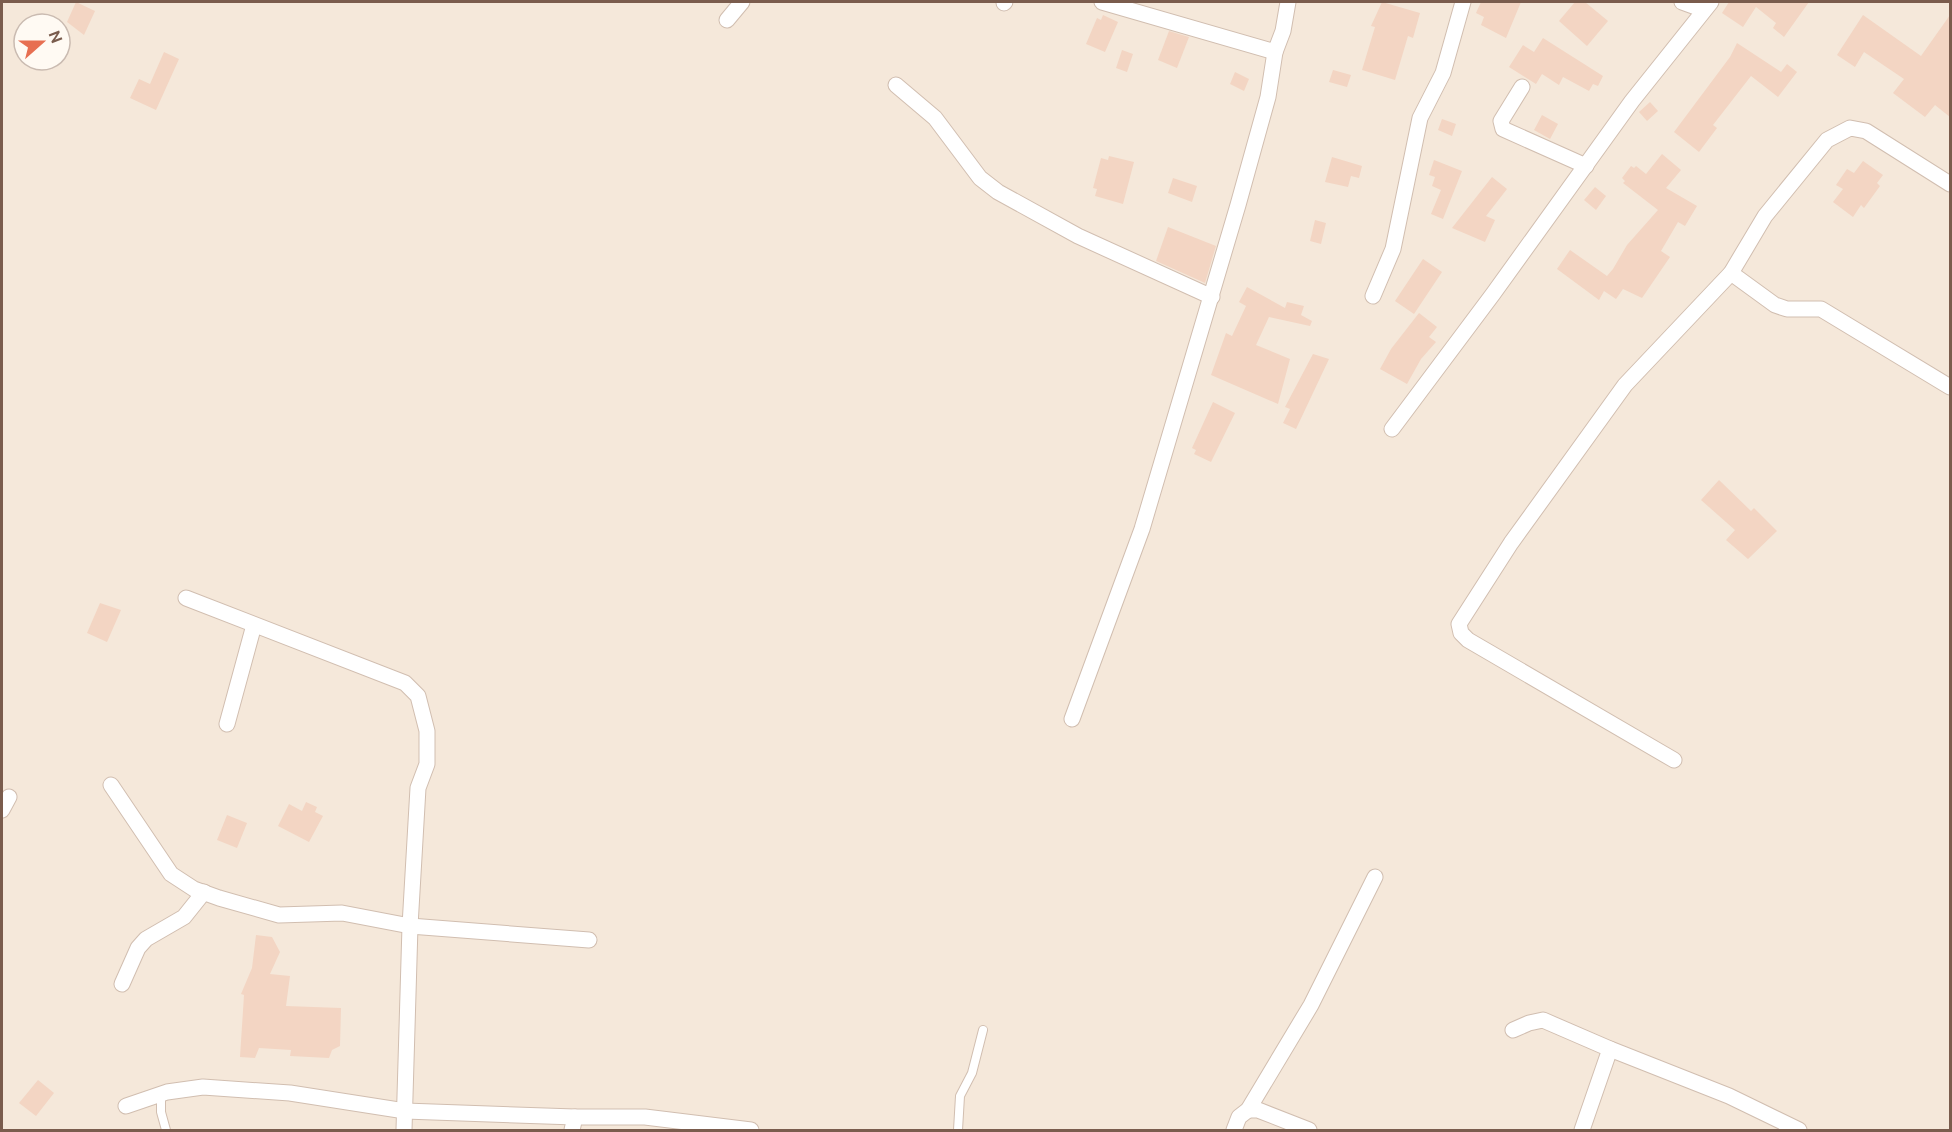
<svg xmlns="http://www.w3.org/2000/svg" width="1952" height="1132" viewBox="0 0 1952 1132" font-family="Ubuntu,sans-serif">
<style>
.residential{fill:#f5e8da;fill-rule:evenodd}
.building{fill:#f3d5c3}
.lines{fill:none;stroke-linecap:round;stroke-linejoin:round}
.service-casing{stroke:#d1beb0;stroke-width:10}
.minor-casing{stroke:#d1beb0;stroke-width:17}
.service{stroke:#fff;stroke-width:8}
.minor{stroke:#fff;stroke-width:15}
</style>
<rect width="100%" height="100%" fill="#fdf6ec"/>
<path class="residential" d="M2,2H1950V1130H2ZM24,24H60V60H24Z"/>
<g class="building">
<path d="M76,2L95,11L84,35L67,22Z"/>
<path d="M1382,2L1420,13L1413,38L1408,36L1395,80L1362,70L1375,27L1371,26Z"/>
<path d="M1481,2H1521L1506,38L1481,25L1484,17L1476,13Z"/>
<path d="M1575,2H1585L1608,21L1587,46L1559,21Z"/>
<path d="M1729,2H1809L1784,37L1773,28L1776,23L1756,7L1743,27L1722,13Z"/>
<path d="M1103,15L1118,22L1105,52L1086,44L1097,18L1101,20Z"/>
<path d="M1863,15L1921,56L1950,15V117L1935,105L1925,117L1893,93L1904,79L1864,52L1855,67L1837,55Z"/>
<path d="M1169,31L1189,37L1177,68L1158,60Z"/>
<path d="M1543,38L1603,76L1598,86L1593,84L1589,91L1563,77L1559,85L1542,74L1536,84L1509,67L1523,45L1534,52Z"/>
<path d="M1737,43L1781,72L1787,64L1797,72L1778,97L1751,76L1713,125L1717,128L1699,152L1674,132L1730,57Z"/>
<path d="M1122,50L1133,54L1127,72L1116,68Z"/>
<path d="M164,52L179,59L156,110L130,98L139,79L150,84Z"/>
<path d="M1333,70L1351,75L1347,87L1329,82Z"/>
<path d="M1235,72L1249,79L1244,91L1230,84Z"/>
<path d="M1650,102L1658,111L1647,121L1639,112Z"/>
<path d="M1542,115L1558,124L1550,139L1534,130Z"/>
<path d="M1442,119L1456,124L1452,136L1438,130Z"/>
<path d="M1662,154L1681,170L1666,188L1697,206L1685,226L1678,222L1661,251L1670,257L1642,298L1623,289L1616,299L1604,291L1599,300L1557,269L1570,250L1607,276L1613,269L1627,245L1658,210L1623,183L1625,181L1622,178L1631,166L1634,168L1636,166L1646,174Z"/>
<path d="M1109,156L1134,162L1123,204L1095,196L1097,189L1093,188L1101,158L1108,160Z"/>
<path d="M1332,157L1362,166L1359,178L1351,176L1348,187L1325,182Z"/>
<path d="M1434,160L1462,171L1443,219L1431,214L1441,190L1432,186L1435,177L1429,175Z"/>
<path d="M1863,161L1883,175L1877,183L1880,186L1864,208L1861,205L1853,217L1833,202L1843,189L1836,185L1847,169L1854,173Z"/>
<path d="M1492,177L1507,189L1486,216L1495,220L1485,242L1452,228Z"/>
<path d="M1173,178L1197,186L1192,202L1168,193Z"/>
<path d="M1595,187L1606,196L1596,210L1584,200Z"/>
<path d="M1315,220L1326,223L1321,244L1310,241Z"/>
<path d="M1168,227L1216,246L1205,283L1156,261Z"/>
<path d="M1423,259L1442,272L1414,314L1395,301Z"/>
<path d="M1247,287L1285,308L1287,302L1304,306L1301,315L1312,321L1310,326L1269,317L1256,345L1290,359L1278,404L1211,375L1226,333L1232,336L1246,306L1239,302Z"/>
<path d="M1419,313L1437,327L1429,337L1436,342L1421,359L1407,384L1380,369L1391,349Z"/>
<path d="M1313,354L1329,359L1296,429L1283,423L1290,409L1285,407Z"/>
<path d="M1213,402L1235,413L1211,462L1194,454L1196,450L1192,448Z"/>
<path d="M1719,480L1751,511L1754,508L1777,531L1748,559L1726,540L1735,530L1701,500Z"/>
<path d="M100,603L121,610L107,642L87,633Z"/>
<path d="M306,802L317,807L315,812L323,816L309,842L278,826L289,804L302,811Z"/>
<path d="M227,815L247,823L237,848L217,840Z"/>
<path d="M256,935L272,937L280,952L270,974L290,976L286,1006L341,1008L340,1046L332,1050L329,1058L290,1056L291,1050L259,1048L255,1058L240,1057L244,995L241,994L252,968Z"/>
<path d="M38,1080L54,1093L36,1116L19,1103Z"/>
</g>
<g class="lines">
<defs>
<g id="service">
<path d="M161,1094V1112L166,1130"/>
<path d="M958,1130L960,1096L972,1073L983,1030"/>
</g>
<g id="minor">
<path d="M1102,2L1275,52L1283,31L1288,2"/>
<path d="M1682,2L1704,10"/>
<path d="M1004,3L1005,2"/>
<path d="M727,20L742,2"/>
<path d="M896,85L935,118L980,178L998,192L1078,236L1212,297"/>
<path d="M1522,87L1501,121L1503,129L1586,166"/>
<path d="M1731,273L1775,305L1787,309H1821L1950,387"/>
<path d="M1373,296L1393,249L1420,118L1443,73L1463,2"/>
<path d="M1392,429L1493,294L1632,101L1711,2"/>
<path d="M186,598L405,683L418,696L427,731V764L418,788L410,926L404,1130"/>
<path d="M1072,719L1142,529L1238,205L1268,97L1275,52"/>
<path d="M227,724L254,625"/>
<path d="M1674,760L1468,640L1461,633L1459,624L1511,543L1625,385L1731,273L1765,216L1827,140L1850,128L1866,131L1950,184"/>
<path d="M111,785L171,874L194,889L219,898L279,915L342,913L410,926L589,940"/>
<path d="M2,810L9,797"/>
<path d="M122,984L138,948L146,939L184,917L204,892"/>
<path d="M1513,1030L1529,1023L1543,1020L1610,1049L1582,1130"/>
<path d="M1610,1049L1729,1096L1799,1130"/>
<path d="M126,1106L167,1092L203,1087L290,1093L405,1111L575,1117"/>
<path d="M1248,1110H1258L1309,1130"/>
<path d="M572,1130L575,1117H645L751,1130"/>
<path d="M1234,1130L1239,1117L1248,1110L1311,1005L1375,877"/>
</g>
</defs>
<use href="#service" class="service-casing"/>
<use href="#minor" class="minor-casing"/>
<use href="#service" class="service"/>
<use href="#minor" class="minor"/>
</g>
<rect width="1952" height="1132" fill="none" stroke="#7a5c4d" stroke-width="6"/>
<g transform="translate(42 42) rotate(69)"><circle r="28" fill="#fffaf3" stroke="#cabbb1" stroke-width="1.5"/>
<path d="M0-4.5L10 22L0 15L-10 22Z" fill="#e76f51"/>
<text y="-9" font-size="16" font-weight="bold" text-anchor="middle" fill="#7a5c4d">N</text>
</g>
</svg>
